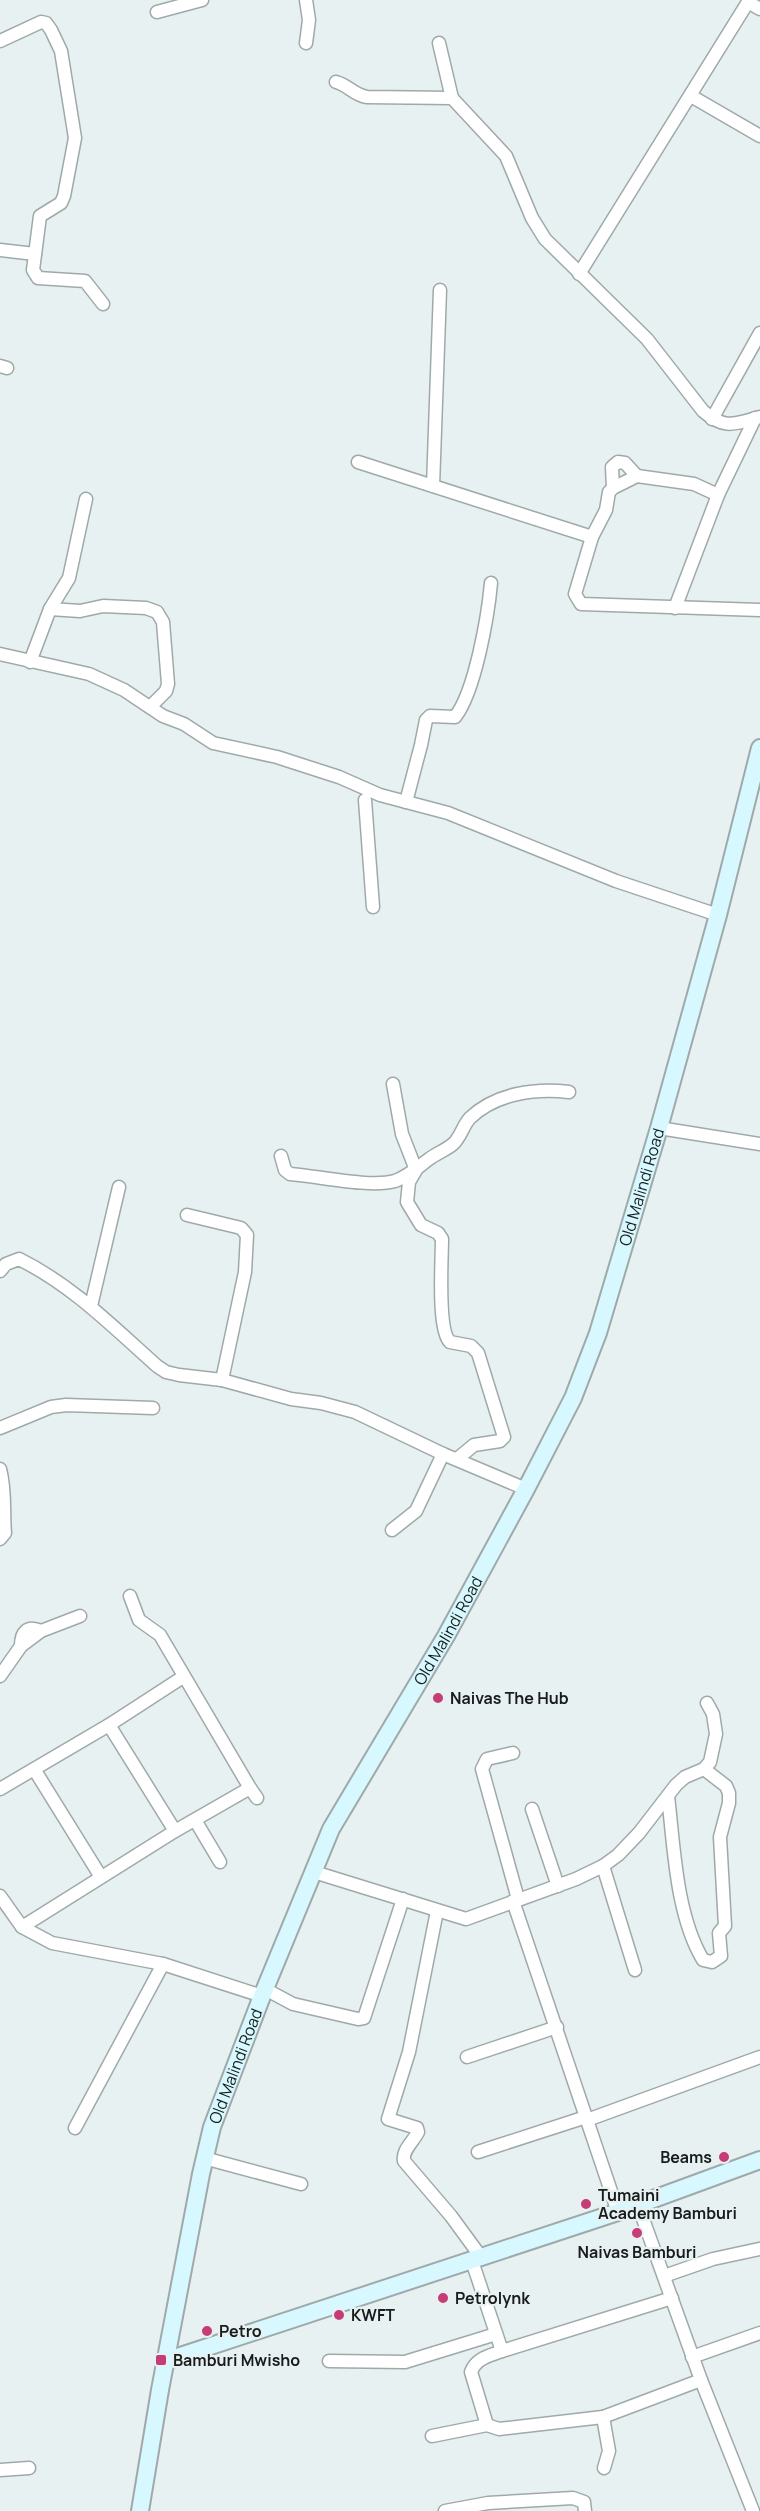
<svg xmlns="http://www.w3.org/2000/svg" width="760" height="2511" viewBox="0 0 760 2511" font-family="Manrope,sans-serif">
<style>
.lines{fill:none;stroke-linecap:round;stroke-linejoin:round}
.minor-casing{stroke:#a0a9aa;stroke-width:15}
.secondary-casing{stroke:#a0a9aa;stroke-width:20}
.minor{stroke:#fff;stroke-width:12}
.secondary{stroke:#d6f8fe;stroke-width:16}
.poi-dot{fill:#c63c76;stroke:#e8f1f2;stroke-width:2}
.labels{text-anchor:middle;stroke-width:4.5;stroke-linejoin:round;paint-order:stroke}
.street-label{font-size:16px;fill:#191c1c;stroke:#e8f1f2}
.poi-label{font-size:16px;font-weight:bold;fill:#191c1c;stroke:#e8f1f2;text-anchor:start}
</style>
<rect width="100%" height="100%" fill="#e8f1f2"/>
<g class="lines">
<defs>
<g id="minor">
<path d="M157,12L202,0"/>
<path d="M0,41L41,22L46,23L51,30L61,51L75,138L64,196L61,203L40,216L33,270L38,278L85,281L103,304"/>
<path d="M306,43L309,20L306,0"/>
<path d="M439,43L452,98"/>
<path d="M336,82C348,85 354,95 367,97L452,98L506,156L532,218L545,239L647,339L703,411C725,430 734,424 760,417"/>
<path d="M691,96L760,136"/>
<path d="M0,250L35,254"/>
<path d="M579,274L748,2L760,9"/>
<path d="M0,366L7,368"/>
<path d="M712,419L760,333"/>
<path d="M358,462L592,537"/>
<path d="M433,486L440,290"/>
<path d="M613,488L612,467L618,462L625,463L637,476"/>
<path d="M718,495L694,484L637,476L613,488L609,492L606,510L592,537L575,594L581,604L760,610"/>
<path d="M675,608L718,495L755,418"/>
<path d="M50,609L80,611L103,606L146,608L157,612L163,622L168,684L166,691L150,707"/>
<path d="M0,654L89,674L124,690L163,716L184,724L213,743L277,757L339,777L380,795L448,813L616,881L718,915"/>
<path d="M30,662L50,609L69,578L86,499"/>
<path d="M365,800L373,907"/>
<path d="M406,802L421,745L426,720L430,716L455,717C475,692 488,616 491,583"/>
<path d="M393,1084L402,1134L416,1170L409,1182L407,1202L421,1225L438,1233L442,1239C442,1259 437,1330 450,1342L471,1346L478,1353L504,1437L500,1441L474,1445L457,1459"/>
<path d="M659,1128L760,1144"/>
<path d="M281,1156L285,1170L290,1174C318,1176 370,1188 395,1181C409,1176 418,1167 429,1159C437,1153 446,1150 453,1144C461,1137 463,1125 470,1118C496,1093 536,1088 569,1092"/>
<path d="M187,1215L241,1228L247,1235L245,1272L222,1380"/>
<path d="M0,1271L6,1264L19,1259C72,1285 113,1327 157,1366L166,1372L179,1375L222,1380L291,1399L321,1403L355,1412L443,1454"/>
<path d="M91,1306L119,1187"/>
<path d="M0,1428L51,1407L66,1405L153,1408"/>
<path d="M0,1469C6,1491 3,1511 5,1533L0,1539"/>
<path d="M392,1530L416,1511L443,1454L526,1489"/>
<path d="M21,1646C21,1632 27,1625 41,1631"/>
<path d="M0,1676L21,1646L41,1631L80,1616"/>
<path d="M109,1725L175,1831"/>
<path d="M513,1753L487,1759L482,1769L518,1899"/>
<path d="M34,1769L101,1877"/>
<path d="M250,1788L257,1798"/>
<path d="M0,1789L109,1725L183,1677"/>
<path d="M668,1796C674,1847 676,1915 703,1960L712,1962L721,1956L719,1933L725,1926L720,1837L729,1803V1793L726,1786L704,1769"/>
<path d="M532,1809L558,1886"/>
<path d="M195,1820L220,1862"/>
<path d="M603,1866L635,1970"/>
<path d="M314,1872L466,1919L576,1879L603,1866L618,1855L639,1833L676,1785L685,1777L704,1769L710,1762L716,1734L713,1714L707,1703"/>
<path d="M0,1896L22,1927L52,1943L163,1964L262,1996"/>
<path d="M513,1901L618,2212"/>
<path d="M437,1911L409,2052L388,2119L417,2128L418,2132C413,2142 402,2150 404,2161L451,2216L481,2257"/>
<path d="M22,1927L175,1831L250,1788L160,1635L139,1620L130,1596"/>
<path d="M265,1989L293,2004L358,2019L364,2018L403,1899"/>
<path d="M467,2057L557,2027"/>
<path d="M587,2120L760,2057"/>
<path d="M75,2128L163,1964"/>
<path d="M478,2152L586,2117"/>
<path d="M204,2158L301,2184"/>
<path d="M638,2205L701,2380L753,2511"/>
<path d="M472,2261L502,2351L672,2298"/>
<path d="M664,2276L713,2259L759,2249"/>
<path d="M692,2357L760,2333"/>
<path d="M329,2361L405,2362L496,2334"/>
<path d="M603,2417L609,2451L604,2468"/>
<path d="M487,2425L471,2372C476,2358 489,2356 502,2351"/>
<path d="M432,2436L487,2425L499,2429L603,2417L701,2380"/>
<path d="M0,2470L29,2468"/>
<path d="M445,2511L488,2503L573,2498L584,2502L585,2511"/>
</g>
<g id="secondary">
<path d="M165,2361L618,2212L760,2160"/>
<path id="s1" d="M140,2511L160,2390L201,2174L212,2127L262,1996L331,1829L446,1636L526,1489L573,1398L598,1333L659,1128L718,915L760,748"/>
</g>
</defs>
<use href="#minor" class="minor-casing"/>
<use href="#secondary" class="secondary-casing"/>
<use href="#minor" class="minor"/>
<use href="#secondary" class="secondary"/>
</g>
<g class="poi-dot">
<circle cx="438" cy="1698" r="6"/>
<circle cx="724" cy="2157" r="6"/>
<circle cx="586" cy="2204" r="6"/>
<circle cx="637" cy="2233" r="6"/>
<circle cx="443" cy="2298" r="6"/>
<circle cx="339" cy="2315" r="6"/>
<circle cx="207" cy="2331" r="6"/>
<rect x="155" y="2354" width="12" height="12" rx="3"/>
</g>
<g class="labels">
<g class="street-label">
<text dy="6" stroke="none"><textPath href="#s1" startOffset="1428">Old Malindi Road</textPath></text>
<text dy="6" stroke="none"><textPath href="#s1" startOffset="942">Old Malindi Road</textPath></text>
<text dy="6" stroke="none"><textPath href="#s1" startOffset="456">Old Malindi Road</textPath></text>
</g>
<g class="poi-label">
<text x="450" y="1704">Naivas The Hub</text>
<text x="712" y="2163" text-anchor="end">Beams</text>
<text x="598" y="2201">Tumaini<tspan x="598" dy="18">Academy Bamburi</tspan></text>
<text x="637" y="2258" text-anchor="middle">Naivas Bamburi</text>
<text x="455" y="2304">Petrolynk</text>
<text x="351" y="2321">KWFT</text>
<text x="219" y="2337">Petro</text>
<text x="173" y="2366">Bamburi Mwisho</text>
</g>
</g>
</svg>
